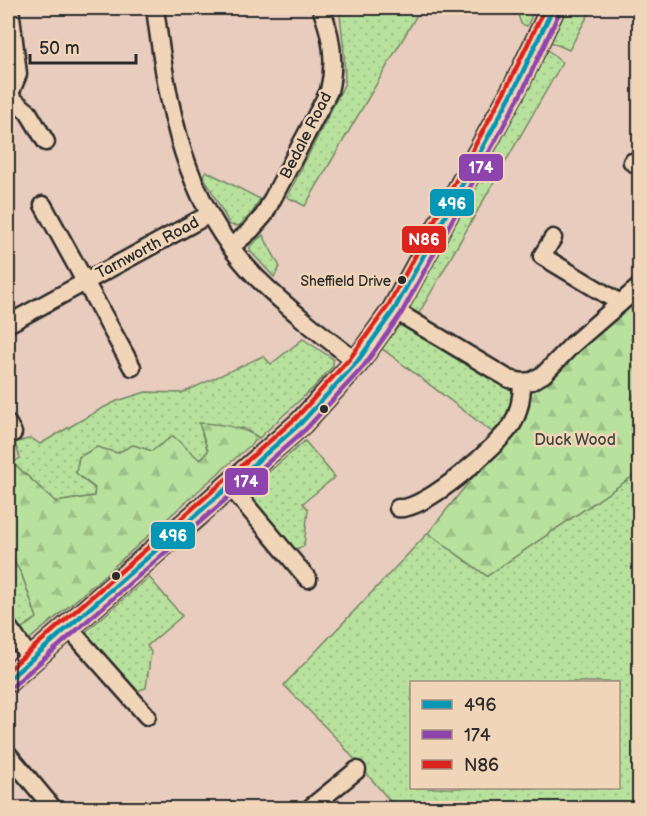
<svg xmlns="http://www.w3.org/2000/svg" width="647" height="816" viewBox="0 0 647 816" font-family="'Balsamiq Sans',sans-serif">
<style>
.grass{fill:url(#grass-dots);stroke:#728664;stroke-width:1.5;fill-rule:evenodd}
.forest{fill:url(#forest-firs);stroke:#728664;stroke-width:1.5}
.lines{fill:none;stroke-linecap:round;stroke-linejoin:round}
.street-casing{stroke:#2b2b2b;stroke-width:21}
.secondary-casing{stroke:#2b2b2b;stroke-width:27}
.street{stroke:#f1d5b8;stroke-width:16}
.secondary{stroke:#f1d5b8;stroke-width:22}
.bus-1-casing{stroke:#f1d5b8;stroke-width:9}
.bus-2-casing{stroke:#f1d5b8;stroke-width:9}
.bus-3-casing{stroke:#f1d5b8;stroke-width:9}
.bus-1{stroke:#0696b6;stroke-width:4.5}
.bus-2{stroke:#8e44ad;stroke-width:4.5}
.bus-3{stroke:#dc241f;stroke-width:4.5}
.bus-dot{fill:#2b2b2b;stroke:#f1d5b8;stroke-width:2}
.labels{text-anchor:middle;stroke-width:5;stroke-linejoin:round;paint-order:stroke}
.bus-label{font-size:14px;fill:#2b2b2b;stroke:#f1d5b8;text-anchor:end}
.street-label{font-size:16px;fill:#2b2b2b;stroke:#f1d5b8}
.park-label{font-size:16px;fill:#40463c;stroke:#f1d5b8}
.line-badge{stroke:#f1d5b8;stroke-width:2}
.badge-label{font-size:16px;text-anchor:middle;font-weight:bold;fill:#fff}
</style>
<defs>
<pattern id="grass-dots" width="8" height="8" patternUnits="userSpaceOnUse" patternTransform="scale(1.5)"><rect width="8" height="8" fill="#b8e19d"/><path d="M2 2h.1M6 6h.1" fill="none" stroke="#9ec187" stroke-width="1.8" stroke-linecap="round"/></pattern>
<pattern id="forest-firs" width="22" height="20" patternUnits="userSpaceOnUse" patternTransform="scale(1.5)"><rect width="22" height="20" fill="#b8e19d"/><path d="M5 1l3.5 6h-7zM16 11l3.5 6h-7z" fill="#9ec187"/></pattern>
</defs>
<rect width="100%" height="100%" fill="#e8ccbe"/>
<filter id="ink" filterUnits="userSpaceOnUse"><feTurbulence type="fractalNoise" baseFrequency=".0167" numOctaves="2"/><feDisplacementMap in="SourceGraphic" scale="12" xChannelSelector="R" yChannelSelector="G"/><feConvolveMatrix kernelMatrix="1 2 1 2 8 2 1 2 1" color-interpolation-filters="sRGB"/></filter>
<g filter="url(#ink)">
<g class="grass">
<path d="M355,8H421L305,206L287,197L345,83L344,52L340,14Z"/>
<path d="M516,8H535L527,26L521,24Z"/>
<path d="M563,8H592L569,50L551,42Z"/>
<path d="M548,50L562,63L418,315L410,310L409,301Z"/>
<path d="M206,171L260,199L252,213L239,226L230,225L203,175Z"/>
<path d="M263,235L280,267L274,277L250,251V246Z"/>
<path d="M404,323L522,392L500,438L380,347L393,329Z"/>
<path d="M303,339L333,359V366L314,387L259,438L243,428L202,434L208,451L200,460L152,451L133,445L117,453L97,447L79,457L76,473L95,489L94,496L56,502L13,463L20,458L15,443L31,438L40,444L99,410L117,401L146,392L182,393L263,356L271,364Z"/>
<path d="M305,441L335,477L303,503L308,509L304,546L293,550L244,493Z"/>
<path d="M639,472V808H396L338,740L284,685L428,533L487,576ZM412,682H618V788H412Z"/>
<path d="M8,550L22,575L37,618L13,634L8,627Z"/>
<path d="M149,577L182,616L147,646L151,652L146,688L133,692L83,634Z"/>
</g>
<g class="forest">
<path d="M639,298V472L487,576L428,533L492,453L521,397L578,344Z"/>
<path d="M199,423C222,424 239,426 259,438C178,506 104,580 21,646L13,634L37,618L22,575L8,550V467L13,463L56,502L94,496L95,488L76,473L79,457L97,447L117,453L133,445L152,451L173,436L200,460L208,451Z"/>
</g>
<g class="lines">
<defs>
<g id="street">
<path d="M155,8C168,107 183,202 256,277C287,308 322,335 357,362"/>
<path d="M10,97L28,112L46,142"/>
<path d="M8,99L18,74L10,8"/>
<path d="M632,162L640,166"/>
<path d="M43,205L132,367"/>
<path d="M553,238L542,256L620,303"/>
<path d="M231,247L251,230L264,215L329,91C336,62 332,36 321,8"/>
<path d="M394,310L509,379L522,382L532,381L544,374L573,344L640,286"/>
<path d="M8,324L208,215"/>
<path d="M8,424L13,433"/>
<path d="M229,485L308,579"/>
<path d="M398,508C424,512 499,445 513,423C520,410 522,397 522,382"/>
<path d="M8,627L31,659"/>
<path d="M68,627L147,716"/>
<path d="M8,754L53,808"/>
<path d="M310,808L357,770"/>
</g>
<path id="secondary" d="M8,680L301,423L357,362L394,310L517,84L553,8"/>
</defs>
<use href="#street" class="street-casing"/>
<use href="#secondary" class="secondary-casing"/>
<use href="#street" class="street"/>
<use href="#secondary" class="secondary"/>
<defs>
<path id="bus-1" d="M8,680L301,423L357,362L394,310L517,84L553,8"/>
<path id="bus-2" d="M13,686L306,429L363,367L401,314L524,88L560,11"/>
<path id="bus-3" d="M8,670L296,418L351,357L388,306L510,81L545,8"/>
</defs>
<use href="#bus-1" class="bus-1-casing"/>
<use href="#bus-2" class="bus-2-casing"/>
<use href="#bus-3" class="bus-3-casing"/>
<use href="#bus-1" class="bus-1"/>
<use href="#bus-2" class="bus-2"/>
<use href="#bus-3" class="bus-3"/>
</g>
</g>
<g class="bus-dot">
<circle cx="402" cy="280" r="5"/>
<circle cx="324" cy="409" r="5"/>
<circle cx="116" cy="576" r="5"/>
</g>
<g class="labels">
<g class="bus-label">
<text x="391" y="286">Sheffield Drive</text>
</g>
<g class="street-label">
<text transform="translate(305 135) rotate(-63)" y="6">Bedale Road</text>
<text transform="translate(147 247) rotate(-28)" y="6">Tarnworth Road</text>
</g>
<g class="park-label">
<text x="575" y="445">Duck Wood</text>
</g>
</g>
<g class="line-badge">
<rect x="458" y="153" width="46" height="29" rx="6" fill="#8e44ad"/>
<rect x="429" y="188" width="46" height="29" rx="6" fill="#0696b6"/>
<rect x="401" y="225" width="46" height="29" rx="6" fill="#dc241f"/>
<rect x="224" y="467" width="45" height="29" rx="6" fill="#8e44ad"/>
<rect x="150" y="521" width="46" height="29" rx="6" fill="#0696b6"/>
</g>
<g class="badge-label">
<text x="481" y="173">174</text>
<text x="452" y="209">496</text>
<text x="424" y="245">N86</text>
<text x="246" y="487">174</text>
<text x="173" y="541">496</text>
</g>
<rect width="647" height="816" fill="none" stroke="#f1d5b8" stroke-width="30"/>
<rect x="15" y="15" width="617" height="786" fill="none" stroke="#2b2b2b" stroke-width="2" filter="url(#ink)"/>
<rect x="410" y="681" width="210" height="108" fill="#f1d5b8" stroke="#a29180" stroke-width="1.5"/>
<rect x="422" y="700" width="30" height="9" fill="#0696b6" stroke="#a29180" stroke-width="1.5"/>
<text x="464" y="711" font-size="18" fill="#2b2b2b">496</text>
<rect x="422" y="730" width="30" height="9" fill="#8e44ad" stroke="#a29180" stroke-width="1.5"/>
<text x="464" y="741" font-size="18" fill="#2b2b2b">174</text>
<rect x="422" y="760" width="30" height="9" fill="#dc241f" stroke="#a29180" stroke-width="1.5"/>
<text x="464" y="771" font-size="18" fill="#2b2b2b">N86</text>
<path d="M30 54v9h106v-9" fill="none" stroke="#2b2b2b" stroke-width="3"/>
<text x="39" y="54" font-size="18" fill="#2b2b2b" stroke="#f1d5b8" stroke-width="4.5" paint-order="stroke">50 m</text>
</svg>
